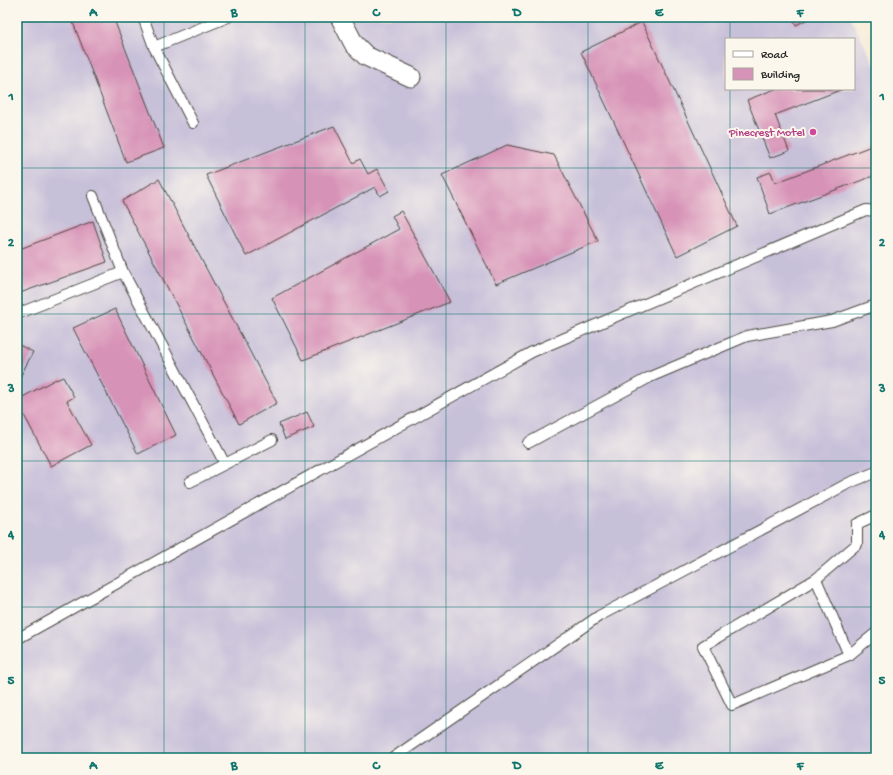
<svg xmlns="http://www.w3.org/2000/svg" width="893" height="775" viewBox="0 0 893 775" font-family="'Gochi Hand',sans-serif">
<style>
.industrial{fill:#c7c0d9;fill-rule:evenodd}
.building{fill:#d792b7}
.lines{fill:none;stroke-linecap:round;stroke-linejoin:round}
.service-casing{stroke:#494743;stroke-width:12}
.minor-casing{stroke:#494743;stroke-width:21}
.service{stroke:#fff;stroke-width:10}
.minor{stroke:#fff;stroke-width:19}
.grid{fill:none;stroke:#0f766e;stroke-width:1;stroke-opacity:0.55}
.hotel-dot{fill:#d1479c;stroke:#fbf7ec;stroke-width:1.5}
.labels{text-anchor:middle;stroke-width:4;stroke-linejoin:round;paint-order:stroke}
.hotel-label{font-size:12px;fill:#b23c85;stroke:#fbf7ec;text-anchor:end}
.neatline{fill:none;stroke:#0f766e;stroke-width:1.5}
.grid-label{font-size:13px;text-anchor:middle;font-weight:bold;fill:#0f766e}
</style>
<rect width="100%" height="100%" fill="#fbf7ec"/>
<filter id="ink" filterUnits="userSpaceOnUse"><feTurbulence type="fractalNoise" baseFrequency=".025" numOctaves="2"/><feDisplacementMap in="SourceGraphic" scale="8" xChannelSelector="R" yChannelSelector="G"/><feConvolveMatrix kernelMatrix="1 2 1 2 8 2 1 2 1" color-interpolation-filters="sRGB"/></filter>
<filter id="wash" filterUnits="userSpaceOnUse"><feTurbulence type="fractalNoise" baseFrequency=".012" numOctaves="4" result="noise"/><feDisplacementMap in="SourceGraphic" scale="16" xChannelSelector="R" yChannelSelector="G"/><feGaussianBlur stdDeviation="0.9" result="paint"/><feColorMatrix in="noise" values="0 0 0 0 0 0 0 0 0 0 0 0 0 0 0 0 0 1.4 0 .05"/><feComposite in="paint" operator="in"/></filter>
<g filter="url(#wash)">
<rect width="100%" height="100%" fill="#f5e5cc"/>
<path class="industrial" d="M17,17H850L876,67V758H17ZM726,39H854V89H726Z"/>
<g id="blocks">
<g class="building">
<path d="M71,17H113L164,148L126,162Z"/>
<path d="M792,17H812L796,25Z"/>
<path d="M642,22L737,226L677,256L581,52Z"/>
<path d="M775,89H843L775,115L789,151L770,158L747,100Z"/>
<path d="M334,126L353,163L360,159L368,174L377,169L389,191L380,196L375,187L246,256L206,175Z"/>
<path d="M507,145L554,155L598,241L496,284L442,175Z"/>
<path d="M874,145L876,151V175L770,214L757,177L771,172L775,183Z"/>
<path d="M159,179L277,403L239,424L122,201Z"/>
<path d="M401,211L450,302L303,360L272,298L399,229L392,216Z"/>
<path d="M93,221L107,262L17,294V250Z"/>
<path d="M115,309L176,435L138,454L73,328Z"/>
<path d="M17,344L33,352L17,383Z"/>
<path d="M63,377L74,397L67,401L91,445L51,466L17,402V400L56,379V380Z"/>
<path d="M307,412L314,427L285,439L279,424Z"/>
</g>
</g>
</g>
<g filter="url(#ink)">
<use href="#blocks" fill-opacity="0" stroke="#494743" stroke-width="1"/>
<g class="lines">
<defs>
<g id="service">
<path d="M143,17L154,47L228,17"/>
<path d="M154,47L193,123"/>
<path d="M93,196L123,272"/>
<path d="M17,314L123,272L225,464L190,482"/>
<path d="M528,443L650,377L747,336L832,321L876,305"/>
<path d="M225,464L272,440"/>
<path d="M876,515L857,524V544L816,579L703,646L732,705L849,655L876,633"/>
<path d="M816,579L849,655"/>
<path d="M17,639L532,352L866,210L876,211"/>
<path d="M393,758L599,616L849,483L876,472"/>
</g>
<path id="minor" d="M340,17L354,44L366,56L411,77"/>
</defs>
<use href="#service" class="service-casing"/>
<use href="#minor" class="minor-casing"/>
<use href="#service" class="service"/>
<use href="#minor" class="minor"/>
</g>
</g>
<path class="grid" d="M164,17V758M305,17V758M446,17V758M588,17V758M730,17V39M730,89V758M17,168H876M17,314H876M17,461H876M17,607H876"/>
<circle class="hotel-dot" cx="813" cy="132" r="4"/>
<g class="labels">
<g class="hotel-label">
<text x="805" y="136">Pinecrest Motel</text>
</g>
</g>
<rect width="893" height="775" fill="none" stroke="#fbf7ec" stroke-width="44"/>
<rect x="725" y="38" width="130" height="52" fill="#fbf7ec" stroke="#a8a59f"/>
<rect x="733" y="51" width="20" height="6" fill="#ffffff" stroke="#a8a59f"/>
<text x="761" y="58" font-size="12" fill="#2b2b2b">Road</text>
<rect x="733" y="68" width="20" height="12" fill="#d792b7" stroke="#a8a59f"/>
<text x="761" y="78" font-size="12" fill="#2b2b2b">Building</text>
<rect x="22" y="22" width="849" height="731" class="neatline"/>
<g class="grid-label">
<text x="93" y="16">A</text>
<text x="234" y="16">B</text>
<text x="376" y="16">C</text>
<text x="517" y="16">D</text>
<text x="659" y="16">E</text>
<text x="800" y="16">F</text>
<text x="11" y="100">1</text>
<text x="882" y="100">1</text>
<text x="11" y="246">2</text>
<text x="882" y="246">2</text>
<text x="11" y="392">3</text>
<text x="882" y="392">3</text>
<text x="11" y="538">4</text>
<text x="882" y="538">4</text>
<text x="11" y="684">5</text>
<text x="882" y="684">5</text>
<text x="93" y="769">A</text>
<text x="234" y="769">B</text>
<text x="376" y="769">C</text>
<text x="517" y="769">D</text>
<text x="659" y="769">E</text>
<text x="800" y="769">F</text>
</g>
</svg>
